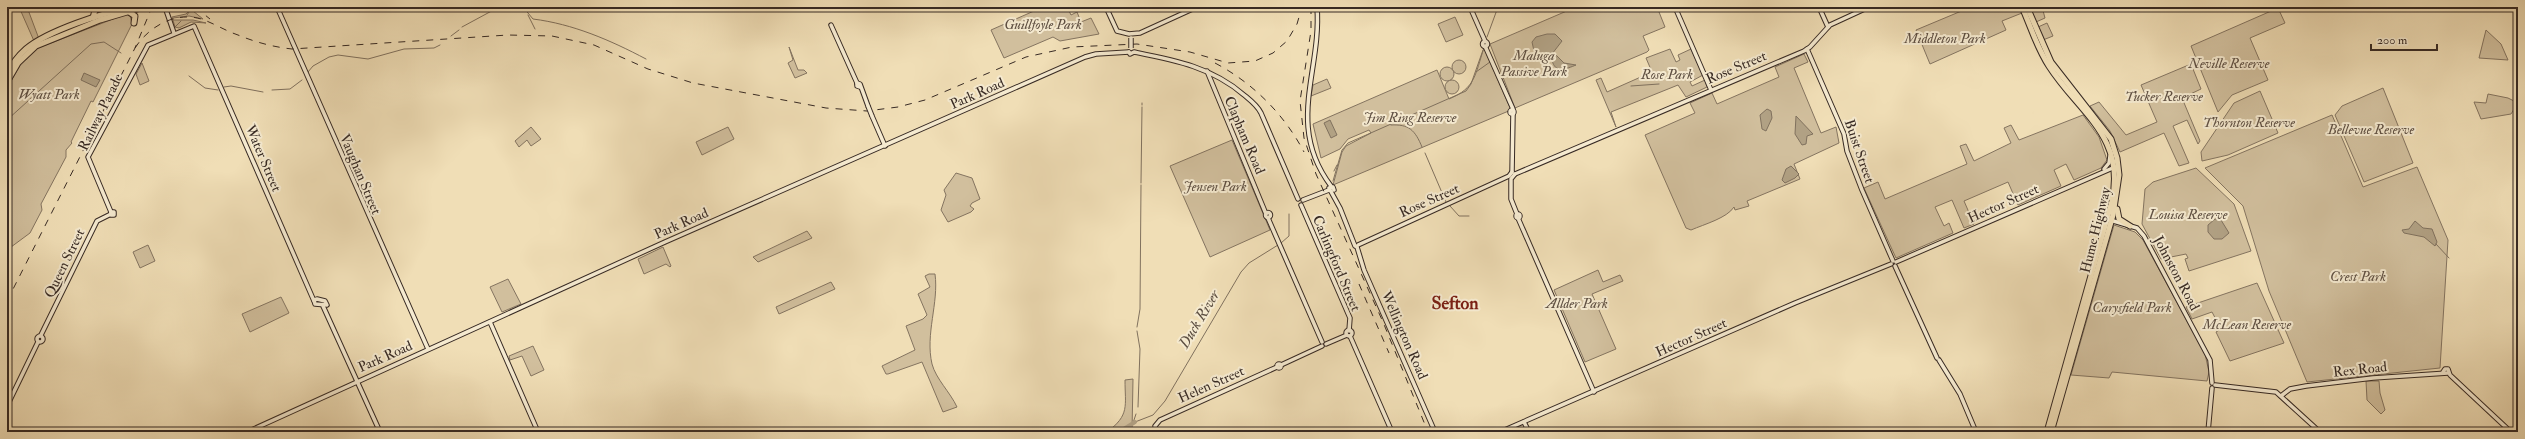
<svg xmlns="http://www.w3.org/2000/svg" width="2525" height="439" viewBox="0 0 2525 439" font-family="'IM FELL Double Pica',serif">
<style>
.green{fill:#d1bf9d;stroke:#847460}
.water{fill:#b1a184;stroke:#80715e}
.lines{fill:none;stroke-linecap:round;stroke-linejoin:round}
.stream{stroke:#80715e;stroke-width:1}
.river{stroke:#b1a184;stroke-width:4}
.secondary-casing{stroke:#372a24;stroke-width:5.5}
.highway-casing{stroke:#372a24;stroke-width:7}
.secondary{stroke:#f5ead0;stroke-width:3.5}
.highway{stroke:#f0deb6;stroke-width:5}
.rail{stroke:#372a24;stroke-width:1;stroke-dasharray:7 7;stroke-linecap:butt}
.secondary-bridge-casing{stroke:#372a24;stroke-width:5.5;stroke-linecap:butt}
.secondary-bridge{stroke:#f5ead0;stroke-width:3.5}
.labels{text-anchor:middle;stroke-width:4;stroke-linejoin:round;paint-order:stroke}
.park-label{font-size:14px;font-style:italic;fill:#5e4f42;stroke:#f5ead0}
.street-label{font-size:14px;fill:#372a24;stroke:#f5ead0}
.water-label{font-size:15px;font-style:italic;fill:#5c4e41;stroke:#f5ead0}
.district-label{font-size:18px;font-weight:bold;fill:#7a1f14;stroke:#f5ead0}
</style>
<rect width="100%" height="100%" fill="#f0deb6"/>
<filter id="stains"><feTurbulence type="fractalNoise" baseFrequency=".005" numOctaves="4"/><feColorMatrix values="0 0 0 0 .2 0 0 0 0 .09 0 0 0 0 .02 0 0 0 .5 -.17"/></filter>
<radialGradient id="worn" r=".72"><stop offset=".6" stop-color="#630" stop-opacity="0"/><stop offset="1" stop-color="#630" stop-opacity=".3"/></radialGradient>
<g class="green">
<path d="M19,7H27L39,39L34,41Z"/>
<path d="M188,7L203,19L189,16L173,18V20H193L206,23L191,22L179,28L175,27L172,17L186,14L190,10Z"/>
<path d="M1043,7H1067L1071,15L1077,12L1081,22L1091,18L1099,34L1060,41L1053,37L1004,58L991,30Z"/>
<path d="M1576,7H1657L1658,9L1672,7L1659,12L1665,27L1643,36L1649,50L1647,52L1515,108L1490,44Z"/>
<path d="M1971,7H2019L2022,13L2002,21L2006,30L1930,64L1916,30Z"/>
<path d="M2030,7H2042L2045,18L2036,22Z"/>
<path d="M2278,8L2285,23L2250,38L2268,80L2232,95L2218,112L2191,46Z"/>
<path d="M126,14L130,15L132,24L93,102L91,101L71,142L72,143L66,150V157L41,204L42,210L30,233L7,250V88L22,62L38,48Z"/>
<path d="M1455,17L1463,35L1446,42L1438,24Z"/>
<path d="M2047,23L2053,36L2043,40L2038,27Z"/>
<path d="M2486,30L2501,44L2508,60L2479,58Z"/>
<path d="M789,47L798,70H804L807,73L795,78L788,63L793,60Z"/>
<path d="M1484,48L1511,110L1333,185L1342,152L1346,146L1371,133L1369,130L1348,139L1340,149L1321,158L1313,124L1437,70L1449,99C1476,88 1475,74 1484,48Z"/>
<path d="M1670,49L1676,62L1680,60L1678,55L1691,49L1703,75L1690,82L1692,86L1705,80L1707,87L1686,97L1678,85L1611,112L1616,127L1596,80L1601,78L1607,92L1652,72L1646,58Z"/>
<path d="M1804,54L1808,62L1794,68L1821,133L1836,127L1839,143L1794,164L1800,179L1747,201L1749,206L1735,210L1734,207C1727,218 1705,224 1691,230L1686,228L1645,135L1695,113L1690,103L1712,93L1717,104L1779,77L1775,67Z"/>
<circle cx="1459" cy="67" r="7"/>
<path d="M142,63L149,81L140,85L136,74Z"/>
<path d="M2191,64L2201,89L2182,98L2200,141L2198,144L2187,120L2173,126L2189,163L2179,166L2164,133L2120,152L2110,131L2090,106L2099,102L2126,135L2157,122L2141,85Z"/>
<circle cx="1447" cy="74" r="7"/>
<path d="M1327,79L1331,88L1311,96L1313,85Z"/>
<circle cx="1452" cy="87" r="7"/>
<path d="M2383,88L2413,163L2364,182L2335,115L2342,106Z"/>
<path d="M2260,91L2278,133L2228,155L2202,161L2201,152L2234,103Z"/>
<path d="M2488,94L2508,98L2518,103L2511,114L2481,119L2474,102L2486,103Z"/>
<path d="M2083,115L2099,137L2107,160L2101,168L2074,180L2066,164L2054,170L2061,186L2018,205L2008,182L1964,201L1974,224L1964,228L1952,200L1935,207L1944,226L1949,223L1953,233L1896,258L1864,188L1878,182L1885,199L1967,164L1960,146L1966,144L1974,161L2011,143L2004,128L2011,125L2019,140Z"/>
<path d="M2332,115L2363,187L2417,167L2448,240L2440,368L2307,382L2269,291L2243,206L2205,168Z"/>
<path d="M531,127L541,139L531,146L527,140L519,147L515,141Z"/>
<path d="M728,127L734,139L702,155L696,142Z"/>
<path d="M1232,140L1270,230L1210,257L1170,166Z"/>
<path d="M2196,168L2234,204L2251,251L2189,271L2185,259L2188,258L2186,254L2161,259L2142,224L2145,189L2153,182Z"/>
<path d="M956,173L972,178L980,199L972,203L970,206L974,209L971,212L948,222L941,210L946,195L944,190Z"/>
<path d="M2114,225L2135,232L2143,240L2205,354L2209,372L2207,381L2112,372L2109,378L2071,375Z"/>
<path d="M807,231L812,238L758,262L753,257Z"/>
<path d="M148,245L155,261L140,268L133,252Z"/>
<path d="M663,247L671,266L670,267L666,264L644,274L638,259Z"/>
<path d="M1598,270L1603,282L1620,275L1623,281L1592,294L1616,349L1585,362L1554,290Z"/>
<path d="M929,274H935C939,303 925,334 932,364C936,379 950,392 957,407L943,412L922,362L888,374H886L882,366L915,350L906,326L923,319L927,315L918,294L930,287L925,276Z"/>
<path d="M508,279L521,304L502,312L490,287Z"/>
<path d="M831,282L835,289L779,314L776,307Z"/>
<path d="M2257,283L2284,343L2230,361L2216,332L2221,329L2212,312L2192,319L2186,307Z"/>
<path d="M281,297L289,313L250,332L242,314Z"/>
<path d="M533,346L544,370L531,376L522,356L510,360L509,356Z"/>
<path d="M1133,379L1132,432H1107C1130,415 1125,406 1125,380Z"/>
<path d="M2366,381H2379L2380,393L2385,410L2381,414L2367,400Z"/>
</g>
<g class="water">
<path d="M1547,34H1555L1562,41L1552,54L1539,56L1534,51L1532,42L1536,37Z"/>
<path d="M1555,54L1564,63L1576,65C1566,69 1555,74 1552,60Z"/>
<path d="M84,73L100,80L96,87L81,80Z"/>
<path d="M1767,109L1771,111L1772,118L1766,131L1762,129L1760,115Z"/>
<path d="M1796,116L1813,134L1807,136L1806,144L1802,145L1795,134Z"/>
<path d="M1330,120L1337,135L1331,138L1324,123Z"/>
<path d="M1791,166L1799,174L1795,178L1785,183L1782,180L1786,169Z"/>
<path d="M2215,219L2221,220L2229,233L2222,239H2214L2208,232V225Z"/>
<path d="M2415,221L2423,228L2432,229L2437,242L2435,246L2424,237L2404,233L2402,230L2409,229Z"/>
</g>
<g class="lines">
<g class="stream">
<path d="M523,7L533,19C573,24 610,40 646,59"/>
<path d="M187,15L191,9"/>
<path d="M528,15L535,29"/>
<path d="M175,27L181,21"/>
<path d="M462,27L499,7"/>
<path d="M451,36L459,30"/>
<path d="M1487,37L1498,7"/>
<path d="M308,72L313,66L329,57L338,55L368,59L404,49L434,48L440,45"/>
<path d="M1476,72L1490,62"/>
<path d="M189,76L205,88L218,90"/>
<path d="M1631,86L1659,84"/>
<path d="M224,87L231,86L263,92"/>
<path d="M272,90L290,89L302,80"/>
<path d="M1142,103V105"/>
<path d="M7,120L91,44L104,42L121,53"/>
<path d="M1391,125C1409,124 1415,130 1422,147"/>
<path d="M1425,153L1446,202"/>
<path d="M1334,171L1337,165"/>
<path d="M1333,181L1342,150L1348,143L1466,91L1471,84L1483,50"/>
<path d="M1141,183L1142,107"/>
<path d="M1450,206L1459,216H1469"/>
<path d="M1281,243L1289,236V214"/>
<path d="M2436,244L2449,258"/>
<path d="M1137,327L1140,309L1141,185"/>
<path d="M1137,331L1140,349L1138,407"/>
<path d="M1135,422L1153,415L1165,401L1241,272L1249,263L1278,245"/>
<path d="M1133,423L1136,414"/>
</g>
<path class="river" d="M1119,432L1135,422"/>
<defs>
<g id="secondary">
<path d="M165,7L174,33"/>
<path d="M277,7L428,349"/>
<path d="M1106,7L1117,31L1129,34L1140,33L1197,7"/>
<path d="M1317,7C1322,71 1285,125 1331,186"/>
<path d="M1470,7L1485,41"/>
<path d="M1675,7L1711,90"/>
<path d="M1819,7L1828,27"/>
<path d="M2514,7L2518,16"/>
<path d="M831,25L857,83V86L860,87"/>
<circle cx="1485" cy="44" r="2.5"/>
<path d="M1485,46L1513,109"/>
<path d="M1807,49L1844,134L1847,151L1862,190L1893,261"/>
<path d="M1129,52L1130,54L1134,52C1174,60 1212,67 1244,95C1250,100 1257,105 1261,113L1298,199"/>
<path d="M1207,71L1266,214"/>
<path d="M857,83L860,84L868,106"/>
<circle cx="1512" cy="112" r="2"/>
<path d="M872,116L885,146"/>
<path d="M2104,169L2109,163L2110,156"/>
<path d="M1512,172L1513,114"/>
<path d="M1515,174L1804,51L1810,47L1830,25L1869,7"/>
<path d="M1515,174L1511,179V199L1517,214"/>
<path d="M1334,190L1333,187L1329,188L1340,208L1355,246L1357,247L1364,270L1435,432"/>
<path d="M1303,200L1329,190"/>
<path d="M1301,205L1350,318L1349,331"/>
<path d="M111,212L88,157L148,45L194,26L314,301"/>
<rect x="111" y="212" width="3" height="3"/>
<circle cx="1268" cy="215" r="2.5"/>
<circle cx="1518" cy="216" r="2"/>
<path d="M1268,218L1322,342"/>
<path d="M1518,218L1594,392"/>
<path d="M2110,220L2137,228L2144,236L2210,360L2212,383"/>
<path d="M1358,245L1509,176L1512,172"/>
<path d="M1896,262L2115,167"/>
<path d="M1895,266L1937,358"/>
<path d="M317,299L325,301L327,305L315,304L314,300Z"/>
<path d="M323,306L380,432"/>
<path d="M490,322L538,432"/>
<circle cx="1349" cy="333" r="3"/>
<path d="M41,335L97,221L111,214"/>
<circle cx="40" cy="339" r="3"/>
<path d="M1350,336L1392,432"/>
<path d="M1326,344L1347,335"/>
<path d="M1939,360L1960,394L1976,432"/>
<circle cx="1279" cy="366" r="2"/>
<path d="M1281,365L1322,346"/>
<path d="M2443,372L2445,369H2448L2450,375L2511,432"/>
<path d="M2215,385L2276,392L2320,432"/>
<path d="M2281,396L2290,389L2306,386L2373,378L2448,373"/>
<path d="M7,406L38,342"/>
<path d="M1524,422L1529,432"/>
<path d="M247,432L665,242L1085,57L1096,54L1129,52"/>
<path d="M1156,432L1155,426L1160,420L1277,367"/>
<path d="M1500,432L1795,303L1891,264"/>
<path d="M2208,432L2212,388"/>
</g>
<g id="highway">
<path d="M2022,7C2031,27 2037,48 2049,66C2079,113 2126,136 2112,201L2047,432"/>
<path d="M2027,7L2051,62L2111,139L2117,158L2119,175L2113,215L2051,432"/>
<path d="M129,12L135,16L134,23"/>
<path d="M93,18L95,10"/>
<path d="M7,74C12,64 18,56 26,49C47,31 105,12 133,7"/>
<path d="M7,82L18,63L36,46L100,20L144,7"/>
<path d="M2117,209L2119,219L2130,226"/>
</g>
</defs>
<use href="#secondary" class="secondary-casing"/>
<use href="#highway" class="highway-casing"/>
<use href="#secondary" class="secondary"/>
<use href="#highway" class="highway"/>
<g class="rail">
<path d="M195,7L210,19"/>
<path d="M1311,7V31L1300,101L1304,138L1316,174L1383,322L1428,432"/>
<path d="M135,48C149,26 177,10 204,20C215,24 226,31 238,35C255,42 273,47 292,49L508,35L552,36L594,45L648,69L693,83L826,108L867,111L898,107L925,100L1026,57L1072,47L1137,44L1190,52L1228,63L1255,61L1273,53L1287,41L1297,24L1302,7"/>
<path d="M1215,63C1253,83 1284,114 1304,152"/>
<path d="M1359,284L1389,353"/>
<path d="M7,301L135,48L152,7"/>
</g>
<defs>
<g id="secondary-bridge">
<path d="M1131,48V38"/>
<path d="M868,106L872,116"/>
</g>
</defs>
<use href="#secondary-bridge" class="secondary-bridge-casing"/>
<use href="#secondary-bridge" class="secondary-bridge"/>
</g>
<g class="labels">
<g class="park-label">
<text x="1043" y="29">Guillfoyle Park</text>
<text x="1945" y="43">Middleton Park</text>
<text x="1534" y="60">Maluga<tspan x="1534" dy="16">Passive Park</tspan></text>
<text x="2229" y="68">Neville Reserve</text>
<text x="1667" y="79">Rose Park</text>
<text x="49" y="99">Wyatt Park</text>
<text x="2164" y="101">Tucker Reserve</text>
<text x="1410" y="122">Jim Ring Reserve</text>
<text x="2249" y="127">Thornton Reserve</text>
<text x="2371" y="134">Bellevue Reserve</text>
<text x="1215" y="191">Jensen Park</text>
<text x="2188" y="219">Louisa Reserve</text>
<text x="2358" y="281">Crest Park</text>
<text x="1577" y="308">Allder Park</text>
<text x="2132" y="312">Carysfield Park</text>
<text x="2247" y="329">McLean Reserve</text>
</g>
<g class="street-label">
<text transform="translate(1736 67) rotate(-23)" y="5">Rose Street</text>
<text transform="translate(977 93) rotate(-24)" y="5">Park Road</text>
<text transform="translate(100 112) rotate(-64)" y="5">Railway Parade</text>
<text transform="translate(1245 135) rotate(67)" y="5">Clapham Road</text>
<text transform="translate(1860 151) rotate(71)" y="5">Buist Street</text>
<text transform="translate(264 158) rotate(67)" y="5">Water Street</text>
<text transform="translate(361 174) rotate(67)" y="5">Vaughan Street</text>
<text transform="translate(1429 200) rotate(-24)" y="5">Rose Street</text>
<text transform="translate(2003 203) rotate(-24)" y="5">Hector Street</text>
<text transform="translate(681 223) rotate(-24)" y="5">Park Road</text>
<text transform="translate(2095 230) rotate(-76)" y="5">Hume Highway</text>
<text transform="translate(64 263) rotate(-64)" y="5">Queen Street</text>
<text transform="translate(1337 263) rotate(67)" y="5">Carlingford Street</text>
<text transform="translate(2177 273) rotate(62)" y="5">Johnston Road</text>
<text transform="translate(1405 335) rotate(66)" y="5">Wellington Road</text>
<text transform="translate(1691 337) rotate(-24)" y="5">Hector Street</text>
<text transform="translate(385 356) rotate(-24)" y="5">Park Road</text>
<text transform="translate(2360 369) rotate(-6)" y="5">Rex Road</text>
<text transform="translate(1211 384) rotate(-24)" y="5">Helen Street</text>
</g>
<g class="water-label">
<text transform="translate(1199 319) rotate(-59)" y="5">Duck River</text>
</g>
<g class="district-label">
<text x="1455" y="309">Sefton</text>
</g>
</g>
<rect width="2525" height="439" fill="none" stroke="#f0deb6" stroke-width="24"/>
<rect x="8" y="8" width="2509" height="423" fill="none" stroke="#372a24" stroke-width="2"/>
<rect x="12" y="12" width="2501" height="415" fill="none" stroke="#372a24"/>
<path d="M2371 44v6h66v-6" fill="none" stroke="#372a24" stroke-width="2"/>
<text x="2377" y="44" font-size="12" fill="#372a24" stroke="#f5ead0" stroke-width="3" paint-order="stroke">200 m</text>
<rect width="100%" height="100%" filter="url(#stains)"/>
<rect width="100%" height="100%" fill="url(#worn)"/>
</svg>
